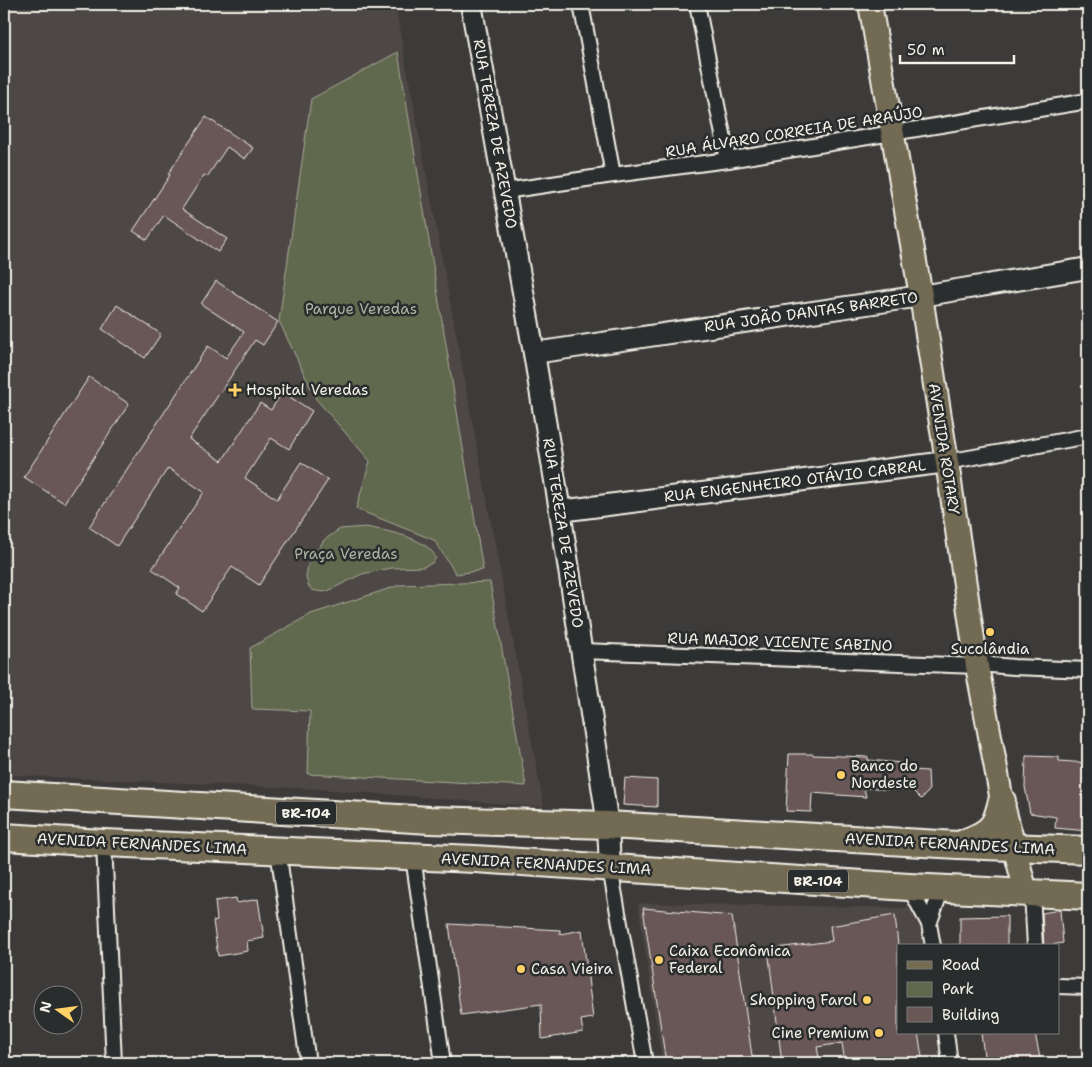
<svg xmlns="http://www.w3.org/2000/svg" width="1092" height="1067" viewBox="0 0 1092 1067" font-family="'Shantell Sans',sans-serif">
<style>
.built{fill:#4d4645}
.green{fill:#60674d;stroke:#aaac9a}
.building{fill:#695756;stroke:#f4f1e8}
.lines{fill:none;stroke-linecap:round;stroke-linejoin:round}
.street-casing{stroke:#f4f1e8;stroke-width:18}
.secondary-casing{stroke:#f4f1e8;stroke-width:24}
.primary-casing{stroke:#f4f1e8;stroke-width:26}
.highway-casing{stroke:#f4f1e8;stroke-width:30}
.street{stroke:#2a2d2e;stroke-width:14}
.secondary{stroke:#2a2d2e;stroke-width:20}
.primary{stroke:#736b52;stroke-width:22}
.highway{stroke:#736b52;stroke-width:26}
.poi-dot{fill:#ffd166;stroke:#2a2d2e;stroke-width:2}
.labels{text-anchor:middle;stroke-width:5;stroke-linejoin:round;paint-order:stroke}
.shield{fill:#2a2d2e;stroke:#b7b6b0;stroke-width:1}
.shield-label{font-size:14px;font-weight:bold;fill:#f4f1e8}
.street-label{font-size:15px;fill:#f4f1e8;stroke:#2a2d2e}
.park-label{font-size:15px;fill:#b1b3a2;stroke:#2a2d2e}
.poi-label{font-size:15px;fill:#f4f1e8;stroke:#2a2d2e;text-anchor:start}
</style>
<rect width="100%" height="100%" fill="#3d3a3a"/>
<filter id="ink" filterUnits="userSpaceOnUse"><feTurbulence type="fractalNoise" baseFrequency=".02" numOctaves="2"/><feDisplacementMap in="SourceGraphic" scale="10" xChannelSelector="R" yChannelSelector="G"/><feConvolveMatrix kernelMatrix="1 2 1 2 8 2 1 2 1" color-interpolation-filters="sRGB"/></filter>
<g filter="url(#ink)">
<g class="built">
<path d="M4,4H395L544,807L318,789L4,775Z"/>
<path d="M638,903L918,908L924,946H898V1033H938L943,1063H662Z"/>
</g>
<g class="green">
<path d="M398,52L483,570L456,574L434,540L356,509L370,461L316,399L279,321L311,99Z"/>
<path d="M366,527C386,531 427,537 436,558L432,563L423,567L392,568L362,574L328,591L322,592L312,590L308,585L306,577L308,565L324,540L340,529Z"/>
<path d="M490,582L526,786L308,774L310,711L252,709L250,648L311,614L400,585Z"/>
</g>
<g class="building">
<path d="M206,117L253,148L245,159L227,147L207,177L204,175L182,209L227,239L218,252L164,215L147,240L133,231L170,175L168,174Z"/>
<path d="M216,281L278,322L263,345L255,340L189,439L222,461L260,403L271,410L282,392L312,411L289,449L271,438L245,478L277,499L301,462L328,480L259,585L232,567L202,611L176,594L180,588L152,569L204,492L168,468L117,546L89,527L208,346L226,358L244,332L201,304Z"/>
<path d="M117,305L161,334L145,358L102,329Z"/>
<path d="M89,377L129,404L64,503L24,477Z"/>
<path d="M789,754H813V755L868,757V760L913,764L912,770L928,771L929,791L921,799L913,791L864,788L866,797L812,793L811,812L786,811Z"/>
<path d="M1026,756L1059,757V761L1088,763V831L1055,828L1056,817L1030,813L1025,787Z"/>
<path d="M625,778L657,780V807L623,805Z"/>
<path d="M236,898L237,903L258,899L264,938L247,941L248,951L218,956L213,921L217,920L215,901Z"/>
<path d="M643,908L732,916L753,1063H666Z"/>
<path d="M1060,910L1063,943L1044,946L1042,913Z"/>
<path d="M895,915L898,945V1033H918L923,1063H845L842,1043L817,1047L820,1063H782L768,949L832,941L830,926Z"/>
<path d="M1007,916V946H960V917Z"/>
<path d="M449,924L560,930V934L582,930L593,1018L581,1020L583,1032L542,1039L541,1004L461,1015Z"/>
<path d="M981,1033H1035L1041,1063H985Z"/>
</g>
<g class="lines">
<defs>
<g id="street">
<path d="M581,4L613,175"/>
<path d="M697,4L728,160"/>
<path d="M505,191L613,175L728,160L1088,101"/>
<path d="M947,462L1088,436"/>
<path d="M582,651L977,666"/>
<path d="M975,654L982,661L991,665L1014,667L1088,670"/>
<path d="M104,843L114,1063"/>
<path d="M278,850L308,1063"/>
<path d="M413,857L443,1063"/>
<path d="M610,868L645,1063"/>
<path d="M909,887L929,924L933,946"/>
<path d="M1032,893L1035,946"/>
<path d="M929,924L942,888"/>
<path d="M1058,986L1088,987"/>
<path d="M946,1033L950,1063"/>
</g>
<g id="secondary">
<path d="M471,4L534,353L560,511L608,825L610,868"/>
<path d="M534,353L921,296L1088,268"/>
<path d="M560,511L947,462"/>
</g>
<path id="primary" d="M870,4L921,296L947,462L977,666L1002,801L1026,892"/>
<g id="highway">
<path d="M4,794L430,820L608,825L958,845L1088,850"/>
<path d="M4,837L104,843L475,859L909,887L1088,896"/>
<path d="M959,845C970,840 987,836 994,824C998,818 1000,808 1002,801"/>
</g>
</defs>
<use href="#street" class="street-casing"/>
<use href="#secondary" class="secondary-casing"/>
<use href="#primary" class="primary-casing"/>
<use href="#highway" class="highway-casing"/>
<use href="#street" class="street"/>
<use href="#secondary" class="secondary"/>
<use href="#primary" class="primary"/>
<use href="#highway" class="highway"/>
</g>
</g>
<g class="poi-dot">
<path d="M232.5 382.5h5v5h5v5h-5v5h-5v-5h-5v-5h5z"/>
<circle cx="990" cy="632" r="5"/>
<circle cx="841" cy="775" r="5"/>
<circle cx="659" cy="960" r="5"/>
<circle cx="521" cy="969" r="5"/>
<circle cx="867" cy="1000" r="5"/>
<circle cx="879" cy="1033" r="5"/>
</g>
<g class="labels">
<g class="shield">
<rect x="276" y="801.5" width="60" height="23" rx="4"/>
<rect x="788" y="869.5" width="60" height="23" rx="4"/>
</g>
<g class="shield-label">
<text x="306" y="818">BR-104</text>
<text x="818" y="886">BR-104</text>
</g>
<g class="street-label">
<text transform="translate(794 132) rotate(-9)" y="5">RUA ÁLVARO CORREIA DE ARAÚJO</text>
<text transform="translate(495 134) rotate(80)" y="5">RUA TEREZA DE AZEVEDO</text>
<text transform="translate(811 312) rotate(-8)" y="5">RUA JOÃO DANTAS BARRETO</text>
<text transform="translate(944 449) rotate(81)" y="5">AVENIDA ROTARY</text>
<text transform="translate(795 481) rotate(-7)" y="5">RUA ENGENHEIRO OTÁVIO CABRAL</text>
<text transform="translate(563 533) rotate(81)" y="5">RUA TEREZA DE AZEVEDO</text>
<text transform="translate(780 642) rotate(2)" y="5">RUA MAJOR VICENTE SABINO</text>
<text transform="translate(142 844) rotate(3)" y="5">AVENIDA FERNANDES LIMA</text>
<text transform="translate(950 844) rotate(3)" y="5">AVENIDA FERNANDES LIMA</text>
<text transform="translate(546 864) rotate(3)" y="5">AVENIDA FERNANDES LIMA</text>
</g>
<g class="park-label">
<text x="361" y="314">Parque Veredas</text>
<text x="346" y="559">Praça Veredas</text>
</g>
<g class="poi-label">
<text x="246" y="395">Hospital Veredas</text>
<text x="990" y="654" text-anchor="middle">Sucolândia</text>
<text x="851" y="771">Banco do<tspan x="851" dy="17">Nordeste</tspan></text>
<text x="669" y="956">Caixa Econômica<tspan x="669" dy="17">Federal</tspan></text>
<text x="531" y="974">Casa Vieira</text>
<text x="857" y="1005" text-anchor="end">Shopping Farol</text>
<text x="869" y="1038" text-anchor="end">Cine Premium</text>
</g>
</g>
<rect width="1092" height="1067" fill="none" stroke="#2a2d2e" stroke-width="20"/>
<rect x="10" y="10" width="1072" height="1047" fill="none" stroke="#f4f1e8" stroke-width="2" filter="url(#ink)"/>
<rect x="897" y="944" width="162" height="90" fill="#2a2d2e" stroke="#7b7b78"/>
<rect x="907" y="961" width="25" height="8" fill="#736b52" stroke="#7b7b78"/>
<text x="942" y="970" font-size="15" fill="#f4f1e8">Road</text>
<rect x="907" y="982" width="25" height="15" fill="#60674d" stroke="#7b7b78"/>
<text x="942" y="994" font-size="15" fill="#f4f1e8">Park</text>
<rect x="907" y="1007" width="25" height="15" fill="#695756" stroke="#7b7b78"/>
<text x="942" y="1020" font-size="15" fill="#f4f1e8">Building</text>
<g transform="translate(58 1010) rotate(284)"><circle r="24" fill="#2a2d2e" stroke="#7b7b78"/>
<path d="M0-4L9 19L0 12L-9 19Z" fill="#ffd166"/>
<text y="-8" font-size="14" font-weight="bold" text-anchor="middle" fill="#f4f1e8">N</text>
</g>
<path d="M900 55v8h114v-8" fill="none" stroke="#f4f1e8" stroke-width="2.5"/>
<text x="907" y="55" font-size="15" fill="#f4f1e8" stroke="#2a2d2e" stroke-width="4" paint-order="stroke">50 m</text>
</svg>
